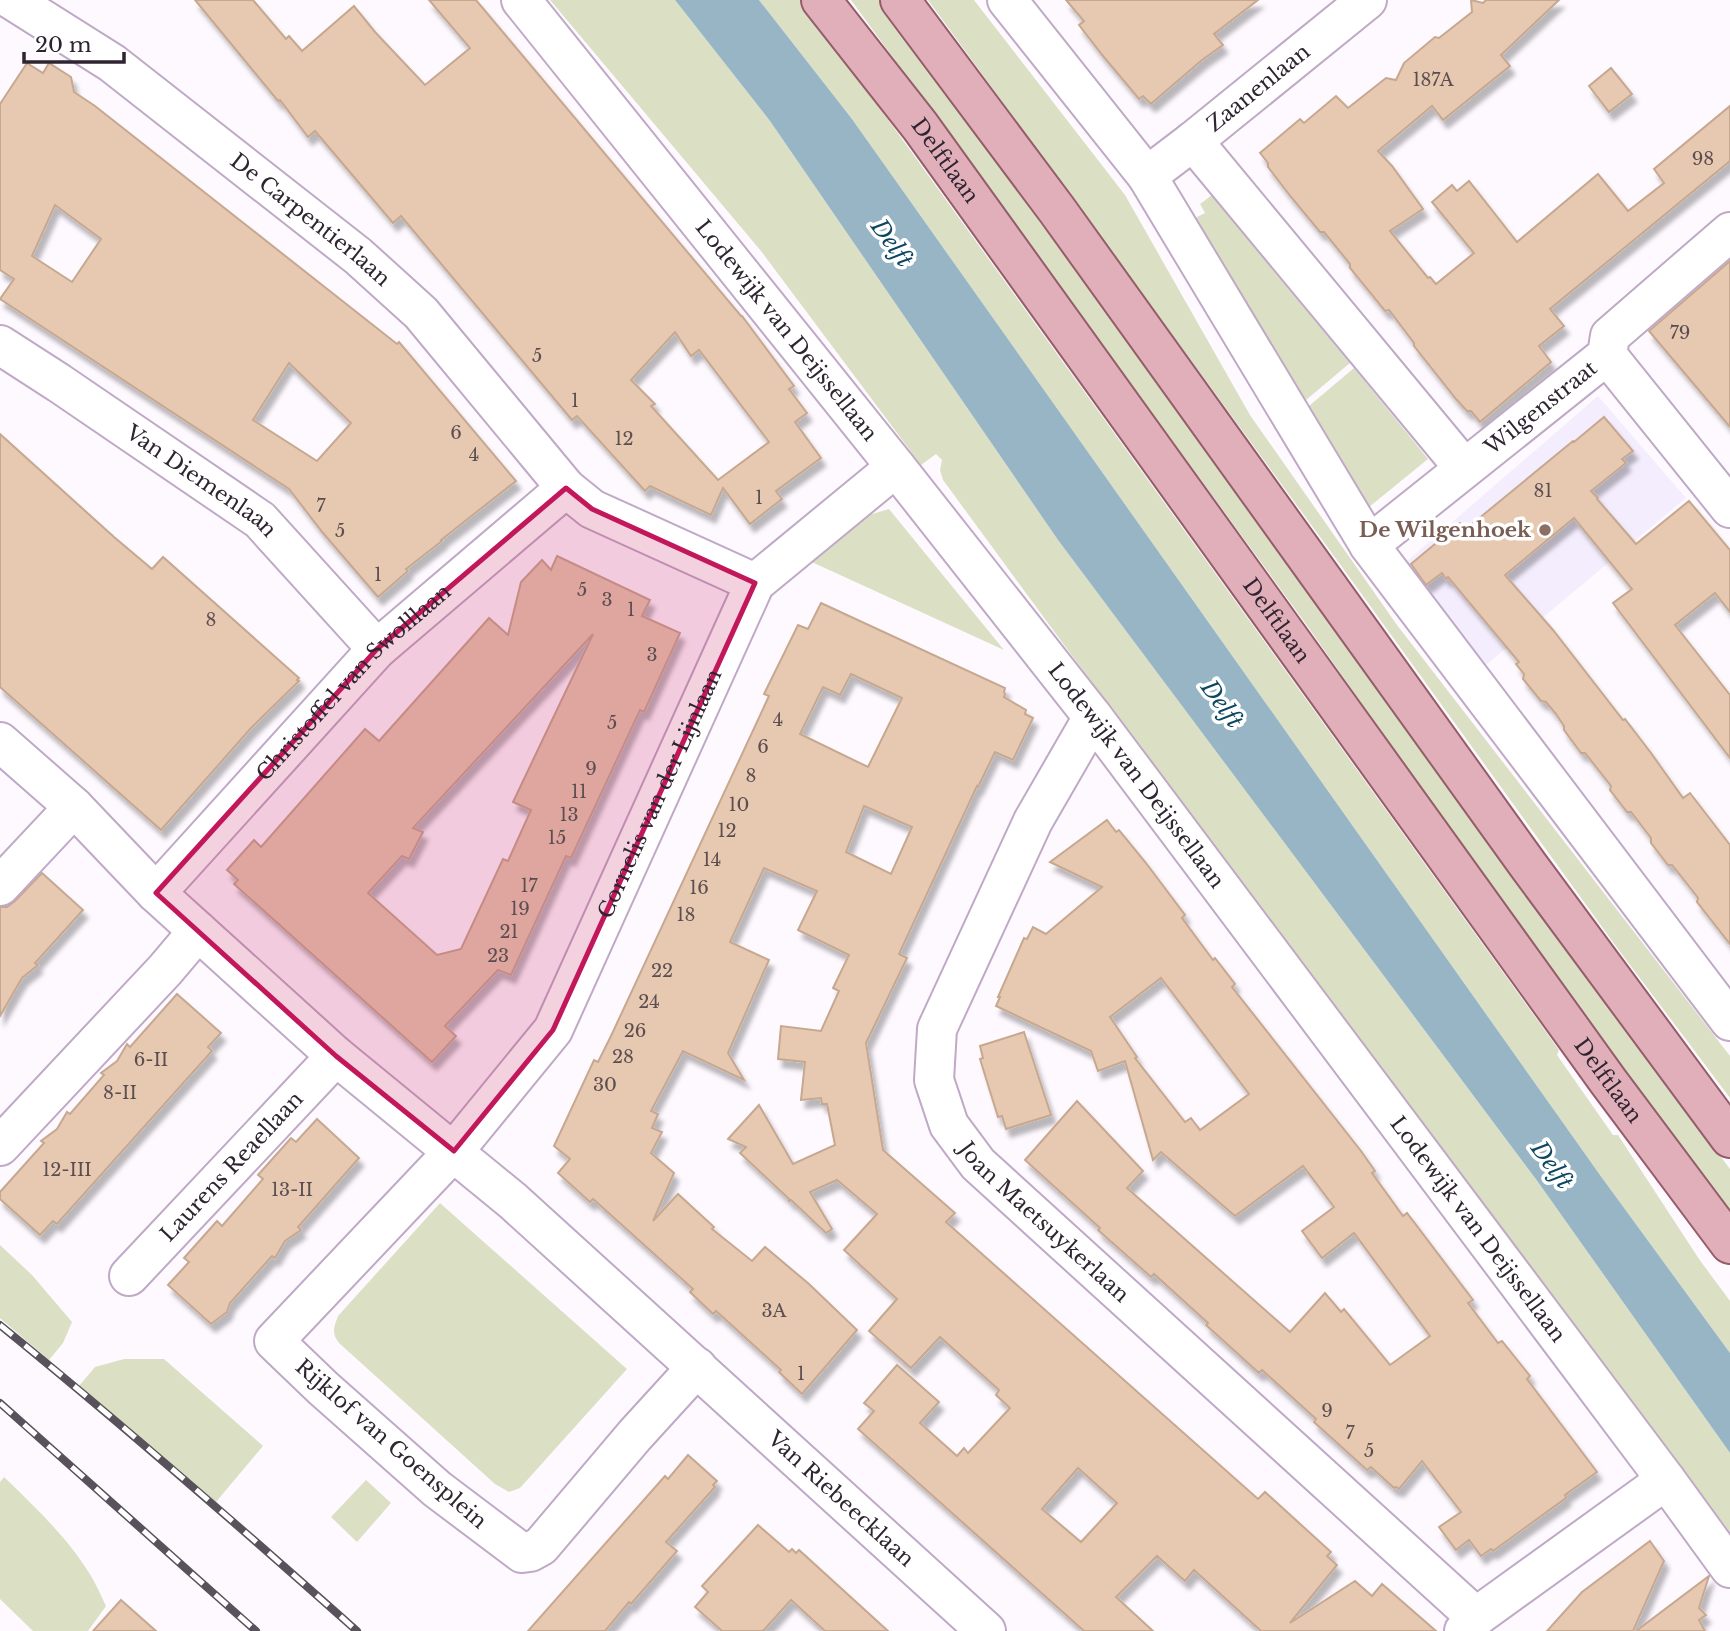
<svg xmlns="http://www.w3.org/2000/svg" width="1730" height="1631" viewBox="0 0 1730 1631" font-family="'Libre Baskerville',serif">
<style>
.education{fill:#f4edfe}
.green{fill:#dbe0c4}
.water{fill:#98b5c6}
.building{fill:#e7c8b1;stroke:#c6a891;stroke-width:2;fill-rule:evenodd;filter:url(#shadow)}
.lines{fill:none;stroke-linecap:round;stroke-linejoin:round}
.minor-casing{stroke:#c0a9c6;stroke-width:42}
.major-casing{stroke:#955c6a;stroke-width:42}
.minor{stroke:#fff;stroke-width:38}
.major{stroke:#e1afb9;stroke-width:38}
.rail-casing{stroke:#59515b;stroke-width:8}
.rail{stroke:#fff;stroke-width:5;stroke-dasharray:16;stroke-linecap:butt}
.marked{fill:#c2185b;fill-opacity:0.2;stroke:#c2185b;stroke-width:5;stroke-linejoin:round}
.education-dot{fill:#8d6e63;stroke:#fff;stroke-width:2.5}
.labels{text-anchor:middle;stroke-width:7;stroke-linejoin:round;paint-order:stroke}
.number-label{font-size:18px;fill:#5c4e50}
.street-label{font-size:21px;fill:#2e2530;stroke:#fff}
.education-label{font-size:21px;font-weight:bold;fill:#785e54;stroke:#fff;text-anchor:end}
.water-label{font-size:23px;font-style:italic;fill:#0d4660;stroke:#fff}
</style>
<defs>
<filter id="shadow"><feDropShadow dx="4.5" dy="8" stdDeviation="2" flood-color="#0004"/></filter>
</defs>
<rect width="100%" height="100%" fill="#fef9ff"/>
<path class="education" d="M1598,396L1686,498L1486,665L1406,562Z"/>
<g class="green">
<path d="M550,0H675L770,121L1058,540L1538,1182L1730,1453V1532L1070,653L943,480L940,470L942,460L936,454L921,465L761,251Z"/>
<path d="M759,0H801L809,10L1559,1050L1557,1055L1613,1135H1618L1699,1259L1730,1301V1353L1600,1175L852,119Z"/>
<path d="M851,0H884L938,73L1586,976L1730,1169V1213L1456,838L1306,624Z"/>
<path d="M928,0H974L1125,195L1250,415L1397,625L1730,1056V1098L1618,949L1342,567Z"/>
<path d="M1212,195L1350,363L1300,405L1191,220L1205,213L1200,204Z"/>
<path d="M1354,368L1428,459L1369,507L1303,411Z"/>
<path d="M889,509L1004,650L803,558L869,515Z"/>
<path d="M440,1203L627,1369L520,1488L509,1492L495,1484L339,1343C331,1333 334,1327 338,1316Z"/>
<path d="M0,1245L32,1275L72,1322L63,1343L49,1360L0,1318Z"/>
<path d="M124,1359H164L263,1446L216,1502L79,1386L95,1367Z"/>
<path d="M4,1477C35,1507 69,1539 91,1576C97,1586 101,1596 106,1606L88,1631H33L0,1599V1482Z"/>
<path d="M366,1480L391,1503L357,1542L331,1517Z"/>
</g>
<path class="water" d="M675,0H759L852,119L1600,1175L1730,1353V1453L1538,1182L1058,540L770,121Z"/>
<g class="building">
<path d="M195,0H253L286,39L289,36L302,51L354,6L375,32L425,85L470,48L429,0H476L741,316H742L794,386L789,389L807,413L795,422L821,458L776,491L782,499L750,524L723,488L711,515L650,486L645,491L577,416L572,420L401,216L393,223L315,131L308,137L280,100L278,101ZM675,332L691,356L699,350L769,442L718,480L651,406L655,404L631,380Z"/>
<path d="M1066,0H1258L1214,34L1223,45L1202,60L1152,103H1150L1143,96L1139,99L1103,56L1079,25L1084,21Z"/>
<path d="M1471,0L1483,3L1486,0H1559L1501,55L1510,66L1443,120L1432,106L1378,151L1392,166L1423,209L1390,231L1428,278L1430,277L1436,284L1474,253L1432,202L1452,185L1457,191L1469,181L1517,242L1598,174L1628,211L1664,183L1654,169L1730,106V161L1550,309L1564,326L1539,346L1551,362L1480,422L1471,411H1467L1456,399L1414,346V343L1389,310L1385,311L1350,268V264L1324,232H1320L1291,197L1268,167V163L1260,153L1300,119L1304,123L1336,96L1348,108L1386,78L1396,80L1404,63L1435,37L1439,38L1472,12Z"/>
<path d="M27,63L43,73L49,63L71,77L74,92L95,106L397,344L399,342L516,481L441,540L442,541L406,569L408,571L378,597L323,533L289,489L0,299L14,279L0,270V104ZM55,205L101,239L72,282L32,256ZM289,363L351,423L317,461L253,420Z"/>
<path d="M1611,68L1632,94L1609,112L1589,86Z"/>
<path d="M1730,261V427L1649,331Z"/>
<path d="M1604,417L1633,451L1622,459L1626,463L1591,491L1598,498L1597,499L1636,544L1689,501L1730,550V612L1715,593L1675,625L1730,695V758L1613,603L1632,589L1574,518L1505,575L1553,630L1623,720L1625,719L1651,753L1683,798L1690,793L1730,845V944L1697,902L1698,898L1684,880L1672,865H1668L1651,843V838L1631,812H1627L1610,790L1611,786L1585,753H1581L1564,730V726L1556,714L1546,702L1541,701L1523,679L1524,674L1516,664L1519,662L1448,577L1446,579L1442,573L1426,585L1411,564L1460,523L1466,529L1573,441L1574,442Z"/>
<path d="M0,434L114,537L152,569L163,557L299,678L297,680L299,681L251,728L161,830L0,687Z"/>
<path d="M557,556L650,600L642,616L680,633L644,712L640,710L571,858L566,856L511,975L498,970L445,1026L456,1036L432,1062L234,884L238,880L227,870L254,840L261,847L365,729L379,741L489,618L508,635L521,582L542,560L551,570ZM593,634L513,802L531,810L508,861L503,859L461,949L437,955L368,893L402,856L409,859L423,832L413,828Z"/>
<path d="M821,603L1005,688L1004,692L1005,694L1004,697L1026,710L1025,714L1033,718L1013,760L995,752L978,787L977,786L899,954L907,958L866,1043L883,1150L955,1213L946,1222L1258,1499L1265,1492L1331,1552L1327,1556L1337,1565L1290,1623L1355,1581L1372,1596L1382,1584L1436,1631H1261L1194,1570L1185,1581L1157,1556L1116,1597L1153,1631H1084L858,1429L874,1411L864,1403L897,1365L939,1402L920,1423L957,1456L964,1448L968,1453L1010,1408L996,1395L999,1390L940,1337L911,1368L869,1331L897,1299L844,1250L877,1214L837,1180L810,1192L832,1229L826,1233L791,1200L789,1201V1199L740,1153L746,1147L728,1139L759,1105L793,1164L835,1145L827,1104H822L821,1098L801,1100L805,1062L778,1059L781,1026L821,1031L839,991L833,988L849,955L798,930L817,891L764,868L730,942L769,960L728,1053L744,1080L683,1051L651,1111L658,1114L652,1128L662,1132L651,1153L674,1173L653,1221L678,1194L714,1227L712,1229L752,1261L765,1247L809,1284L857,1330L802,1394L779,1372L781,1370L716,1311L713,1314L690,1292L693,1289L593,1199L590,1202L558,1173L570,1159L554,1146L594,1060L598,1062L611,1036L769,696L764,694L798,625L808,629ZM851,674L902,698L868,767L800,734L823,687L840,695ZM864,806L912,827L891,874L846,852ZM1078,1468L1117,1503L1081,1542L1042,1509Z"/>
<path d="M1107,820L1116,832L1119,830L1146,863L1185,915L1182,918L1213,960L1215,958L1235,984L1232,987L1361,1151L1375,1171L1372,1173L1403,1216L1407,1213L1473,1300L1468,1303L1498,1343L1502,1341L1530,1376L1527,1379L1597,1472L1565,1495L1566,1498L1493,1551L1491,1549L1481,1556L1469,1540L1456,1550L1439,1527L1461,1512L1422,1461L1399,1489L1396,1487L1394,1488L1371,1467L1367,1470L1314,1422L1316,1419L1262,1370L1259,1373L1206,1325L1208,1323L1154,1274L1151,1277L1098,1230L1100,1228L1025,1160L1077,1101L1143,1171L1127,1188L1290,1332L1325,1293L1341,1312L1344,1309L1390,1365L1430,1336L1354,1233L1322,1258L1302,1231L1334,1207L1303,1166L1235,1216L1161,1152L1153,1160L1125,1061L1098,1071L1091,1051L996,1006L1000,997H998L1024,938L1027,939L1033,927L1046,934L1102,887L1050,862ZM1161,978L1249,1094L1200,1130L1191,1118L1185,1122L1135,1058L1137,1057L1110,1017Z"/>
<path d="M42,873L83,910L35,963L38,965L22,978L0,1016V907H7L15,901Z"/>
<path d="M177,994L221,1033L208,1047L212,1051L57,1224L53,1221L40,1235L0,1199V1192L44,1143L41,1141L57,1129L67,1112L70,1114L104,1075L101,1073L117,1061L127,1044L130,1047Z"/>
<path d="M1024,1032L1051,1115L1006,1129L1002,1116L998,1117L980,1059L983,1058L980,1046Z"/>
<path d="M317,1119L359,1158L298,1227L301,1230L285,1241L275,1258L272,1256L230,1303L227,1312L211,1324L168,1285L189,1262L184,1258L217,1221L222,1226L263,1179L258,1175L291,1138L296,1142Z"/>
<path d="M688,1455L717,1481L713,1485L715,1487L666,1542L677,1551L631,1604L629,1602L605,1631H528L665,1476L668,1479Z"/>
<path d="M758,1525L789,1552L792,1549L796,1553L799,1550L888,1631H825L791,1600L763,1631H722L695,1607L708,1592L702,1586Z"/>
<path d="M1650,1541L1664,1561L1633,1631H1547L1582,1592Z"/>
<path d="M1709,1576L1699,1608L1706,1615L1699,1620L1705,1631H1636Z"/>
<path d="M121,1600L156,1631H93Z"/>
</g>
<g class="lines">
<defs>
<g id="minor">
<path id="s1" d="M12,0L112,63L358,256L421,313L566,488L592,509L755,583"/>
<path id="s2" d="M521,0L896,467L1093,717L1666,1480L1730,1568"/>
<path d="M1007,0L1147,176L1369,545L1730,1021"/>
<path d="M1193,141L1464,468"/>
<path id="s3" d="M1147,176L1193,141L1367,0"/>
<path id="s4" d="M0,345L59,383L260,520L377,649"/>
<path d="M1607,355L1730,508"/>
<path id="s5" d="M1369,545L1607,355L1610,336L1730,232"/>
<path id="s6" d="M1093,717L1033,821L937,1029L934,1080L949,1125L978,1164L1476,1617"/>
<path id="s7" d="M0,742L74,807L156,893L336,1056L513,1201L986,1631"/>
<path d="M0,886L74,807"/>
<path id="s8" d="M156,893L377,649L566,488"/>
<path d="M0,1146L165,970L198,931"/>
<path id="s9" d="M129,1276L336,1056"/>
<path id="s10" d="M697,1367L635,1435L541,1546L530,1552L522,1553L437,1489L323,1388L274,1341L454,1151L553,1030L755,583L896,467"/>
<path d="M1464,1631L1476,1617L1666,1480"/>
</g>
<g id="major">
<path id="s11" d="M821,0L920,126L1608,1081L1730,1244"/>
<path d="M900,0L1057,210L1528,865L1730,1138"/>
</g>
</defs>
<use href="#minor" class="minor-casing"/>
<use href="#major" class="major-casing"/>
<use href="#minor" class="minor"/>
<use href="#major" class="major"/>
<defs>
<g id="rail">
<path d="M0,1325C122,1424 240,1527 357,1631"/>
<path d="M0,1403L256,1631"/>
</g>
</defs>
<use href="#rail" class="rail-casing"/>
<use href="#rail" class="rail"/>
</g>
<path class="marked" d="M566,488L592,509L755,583L553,1030L454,1151L336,1056L156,893L377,649Z"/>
<circle class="education-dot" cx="1545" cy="530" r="7"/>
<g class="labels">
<g class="number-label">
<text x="1433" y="86">187A</text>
<text x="1703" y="165">98</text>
<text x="1680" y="339">79</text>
<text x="537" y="362">5</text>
<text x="575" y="407">1</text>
<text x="456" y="439">6</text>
<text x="624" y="445">12</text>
<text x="474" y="461">4</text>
<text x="1543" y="497">81</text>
<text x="759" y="504">1</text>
<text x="321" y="512">7</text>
<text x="340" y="537">5</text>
<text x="378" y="581">1</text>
<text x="582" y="596">5</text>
<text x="607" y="606">3</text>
<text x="631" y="616">1</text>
<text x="211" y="626">8</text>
<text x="652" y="661">3</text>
<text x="778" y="726">4</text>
<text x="612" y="729">5</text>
<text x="763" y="753">6</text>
<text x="591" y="775">9</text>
<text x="751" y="782">8</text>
<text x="579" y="798">11</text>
<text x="739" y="811">10</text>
<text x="569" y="821">13</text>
<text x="727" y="837">12</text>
<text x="557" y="844">15</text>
<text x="712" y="866">14</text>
<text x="529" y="892">17</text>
<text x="699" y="894">16</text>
<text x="520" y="915">19</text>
<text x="686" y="921">18</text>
<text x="509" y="938">21</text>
<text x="498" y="962">23</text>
<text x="662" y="977">22</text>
<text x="649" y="1008">24</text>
<text x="635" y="1037">26</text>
<text x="623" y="1063">28</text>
<text x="151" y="1066">6-II</text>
<text x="605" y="1091">30</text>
<text x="120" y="1099">8-II</text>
<text x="67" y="1176">12-III</text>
<text x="292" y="1196">13-II</text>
<text x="774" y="1317">3A</text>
<text x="801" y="1380">1</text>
<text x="1327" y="1417">9</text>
<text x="1350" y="1439">7</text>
<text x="1369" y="1457">5</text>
</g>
<g class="street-label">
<text dy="7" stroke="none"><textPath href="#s3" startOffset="142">Zaanenlaan</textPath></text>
<text dy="7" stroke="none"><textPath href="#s11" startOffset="203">Delftlaan</textPath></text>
<text dy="7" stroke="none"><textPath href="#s1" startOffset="371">De Carpentierlaan</textPath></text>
<text dy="7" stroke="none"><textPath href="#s2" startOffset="424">Lodewijk van Deijssellaan</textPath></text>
<text dy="7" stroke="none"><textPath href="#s5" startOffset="220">Wilgenstraat</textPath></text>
<text dy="7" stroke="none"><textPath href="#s4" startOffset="243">Van Diemenlaan</textPath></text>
<text dy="7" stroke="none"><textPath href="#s11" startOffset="770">Delftlaan</textPath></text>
<text dy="7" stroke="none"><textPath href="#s8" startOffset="289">Christoffel van Swolllaan</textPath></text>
<text dy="7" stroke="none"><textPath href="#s2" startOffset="990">Lodewijk van Deijssellaan</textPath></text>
<text dy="7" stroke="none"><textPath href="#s10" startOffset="1262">Cornelis van der Lijnlaan</textPath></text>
<text dy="7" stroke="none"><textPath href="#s11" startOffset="1337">Delftlaan</textPath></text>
<text dy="7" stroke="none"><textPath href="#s9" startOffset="150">Laurens Reaellaan</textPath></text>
<text dy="7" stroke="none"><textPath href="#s6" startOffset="584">Joan Maetsuykerlaan</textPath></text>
<text dy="7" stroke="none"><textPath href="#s2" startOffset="1558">Lodewijk van Deijssellaan</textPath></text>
<text transform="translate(391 1444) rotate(41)" y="7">Rijklof van Goensplein</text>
<text dy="7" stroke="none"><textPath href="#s7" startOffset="1132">Van Riebeecklaan</textPath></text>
</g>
<g class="education-label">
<text x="1531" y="537">De Wilgenhoek</text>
</g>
<g class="water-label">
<text transform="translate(892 243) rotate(54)" y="8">Delft</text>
<text transform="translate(1222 704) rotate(54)" y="8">Delft</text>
<text transform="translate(1552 1165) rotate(54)" y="8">Delft</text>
</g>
</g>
<path d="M24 52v10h100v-10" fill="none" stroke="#2e2530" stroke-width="3.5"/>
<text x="35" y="52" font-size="21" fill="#2e2530" stroke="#ffffff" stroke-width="5" paint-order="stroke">20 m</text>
</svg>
